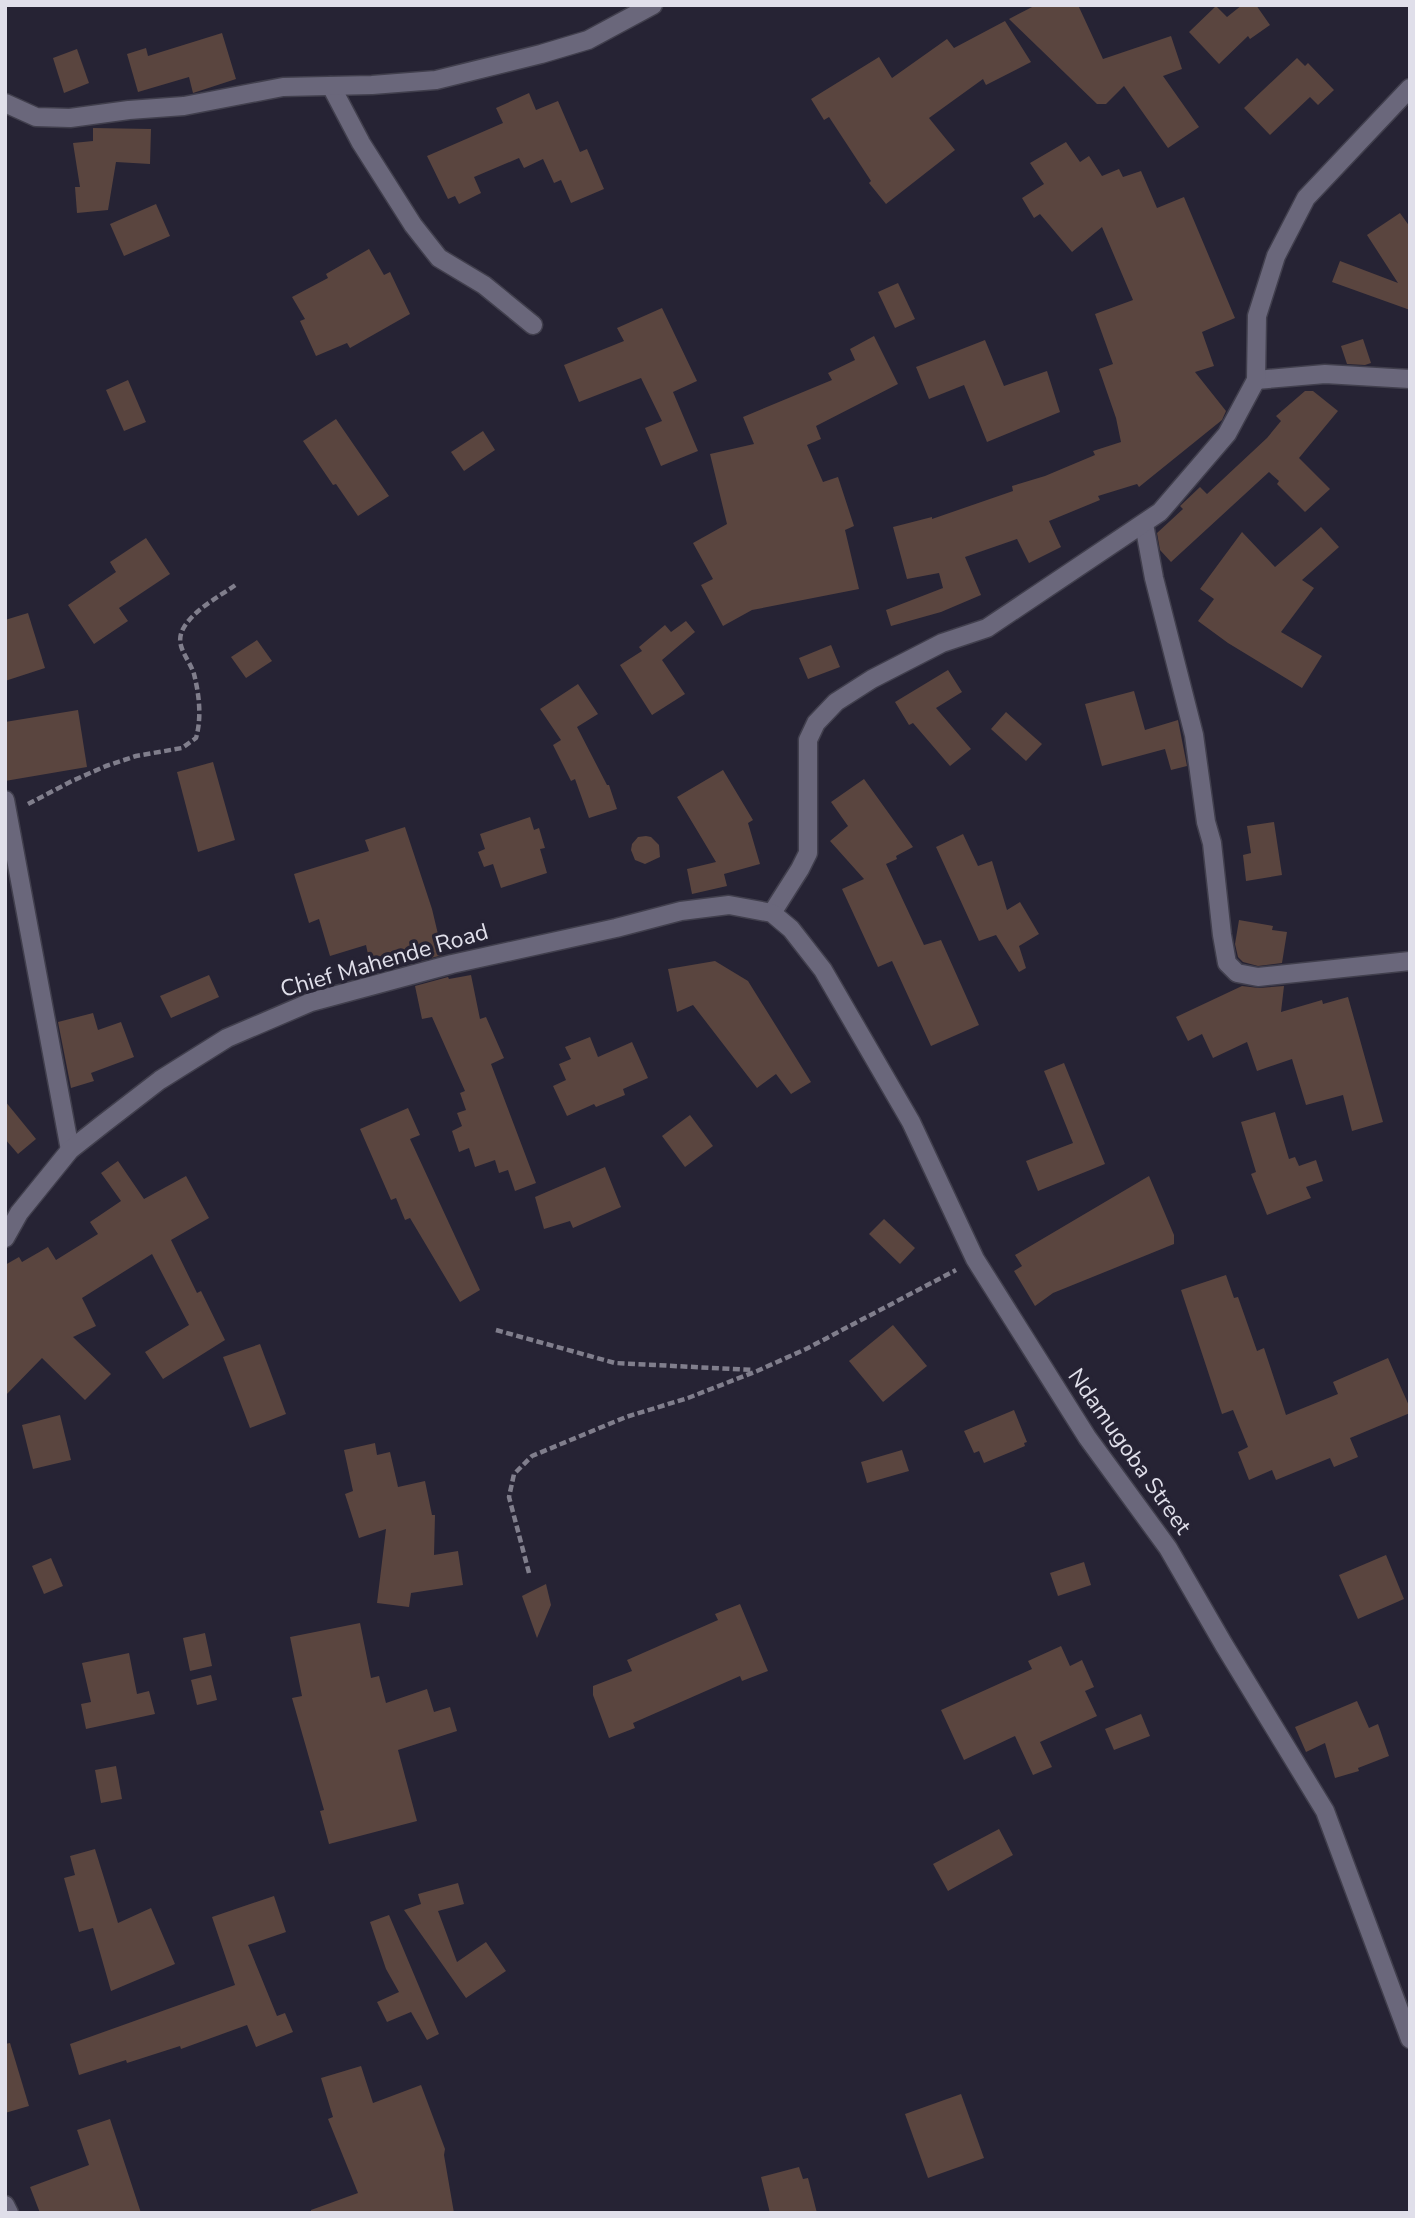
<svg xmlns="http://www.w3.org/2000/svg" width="1415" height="2218" viewBox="0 0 1415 2218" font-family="'Nunito Sans',sans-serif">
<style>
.building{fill:#5a453f}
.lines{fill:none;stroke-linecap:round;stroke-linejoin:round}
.minor-casing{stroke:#413f4d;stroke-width:21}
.path{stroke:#807e8c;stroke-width:4.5;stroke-dasharray:7 3.5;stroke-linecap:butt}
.minor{stroke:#6a677b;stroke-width:18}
.labels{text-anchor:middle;stroke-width:7;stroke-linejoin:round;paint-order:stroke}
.street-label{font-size:23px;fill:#e0dfea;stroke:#262334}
</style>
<rect width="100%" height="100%" fill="#262334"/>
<g class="building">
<path d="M1036,5H1078L1103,59L1171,36L1182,69L1163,76L1199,127L1168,148L1124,86L1106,104H1097L1009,19Z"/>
<path d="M1242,5H1256L1270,25L1250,39L1248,36L1219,64L1189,32L1216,6L1227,17Z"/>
<path d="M1005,21L1031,62L986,85L983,79L929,118L955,150L886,204L869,183L871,181L829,117L824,120L811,99L879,57L892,78L947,39L954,48Z"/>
<path d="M222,33L236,79L193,93L189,77L138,92L127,54L146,48L148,56Z"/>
<path d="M77,49L89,83L64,93L53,58Z"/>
<path d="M1297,58L1305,66L1308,63L1334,90L1318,105L1310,97L1270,135L1244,108Z"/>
<path d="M529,93L536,110L558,101L580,152L587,149L604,189L571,203L561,180L554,183L543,159L524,168L519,158L474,177L481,193L459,204L455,196L448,199L427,156L503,123L496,108Z"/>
<path d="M93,128L151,129L150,164L116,162L108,210L77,213L75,187H80L73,143L93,141Z"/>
<path d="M1066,142L1080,162L1089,156L1102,176L1119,169L1123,177L1141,171L1157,208L1184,197L1235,318L1202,332L1214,366L1195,372L1226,411L1222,420L1139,487L1137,484L1098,496L1100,500L1049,521L1061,547L1029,563L1017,539L965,557L981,595L941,612L891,626L886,610L943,588L939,573L907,579L893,527L932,517V519L1013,491L1012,486L1045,476L1095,455L1093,451L1121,442L1116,418L1099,369L1113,364L1095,314L1133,300L1102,227L1072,252L1040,214L1034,218L1022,198L1044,184L1030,163Z"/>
<path d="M156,204L170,236L124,256L110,224Z"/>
<path d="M1400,213L1410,227V310L1332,282L1340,261L1398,283L1367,235Z"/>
<path d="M369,249L384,275L390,272L410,314L350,348L347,343L316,356L300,321L305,319L292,297L328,278L326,274Z"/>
<path d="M898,283L915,319L895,328L878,292Z"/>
<path d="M662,308L697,381L673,392L698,451L661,466L645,428L662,421L641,378L579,402L564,365L624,341L617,328Z"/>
<path d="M874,336L898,384L816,426L821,439L807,445L823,482L838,477L854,526L845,530L859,589L752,610L723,626L701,585L713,579L693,543L727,524L710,454L754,444L743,417L832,380L828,373L855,360L850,349Z"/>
<path d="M1363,339L1371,363L1365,365L1347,364L1341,346Z"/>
<path d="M985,340L1004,386L1047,371L1060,412L987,442L964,385L929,399L916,367Z"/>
<path d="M128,380L146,422L124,431L106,390Z"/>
<path d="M1305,391H1313L1338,411L1299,458L1330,489L1305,512L1277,484L1279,481L1269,472L1171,562L1160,550L1157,533L1183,509L1180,506L1200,487L1207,494L1267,438L1281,421L1276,416Z"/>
<path d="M336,419L389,496L358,516L336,484L333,485L303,441Z"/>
<path d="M483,431L495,450L464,471L451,452Z"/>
<path d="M1321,527L1339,547L1302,580L1314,588L1281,632L1322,656L1302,688L1228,643L1198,621L1214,599L1200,589L1242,532L1275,567Z"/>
<path d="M146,538L170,574L119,608L128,621L94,644L68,605L116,572L110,562Z"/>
<path d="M28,613L45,668L5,681V620Z"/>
<path d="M686,621L695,632L662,660L685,694L652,715L620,665L642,651L639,647L665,625L671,632Z"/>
<path d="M257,640L272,661L246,678L231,657Z"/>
<path d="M831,645L840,667L808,679L799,658Z"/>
<path d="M948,670L962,692L936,708L971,749L950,766L913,723L909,725L895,702Z"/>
<path d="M578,684L598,714L577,727L607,785H609L617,809L589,818L575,779L571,781L553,745L561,740L540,709Z"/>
<path d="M1134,691L1145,730L1178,720L1187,766L1171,770L1165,749L1102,766L1085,704Z"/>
<path d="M78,710L87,767L5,781V722Z"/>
<path d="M1006,712L1042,744L1026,761L991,729Z"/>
<path d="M213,762L235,840L198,852L177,772Z"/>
<path d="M723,770L753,820L748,823L760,864L724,874L727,886L692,894L687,869L716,862L677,797Z"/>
<path d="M864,779L913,847L896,856L897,859L886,864L924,945L941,940L979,1025L931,1046L892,961L878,967L842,889L864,879L830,841L848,826L831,802Z"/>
<path d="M530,817L534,830L539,828L545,848L540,849L547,873L501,888L493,864L484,867L478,852L485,849L480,834Z"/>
<path d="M1274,822L1282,875L1246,881L1243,855L1251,853L1247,826Z"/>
<path d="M405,827L432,909L443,955L411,963L408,950L369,959L366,945L330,956L319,919L309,923L294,874L369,851L365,840Z"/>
<path d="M963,834L978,866L992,861L1007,910L1020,902L1039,934L1019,946L1026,968L1019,972L996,935L979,941L936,847Z"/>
<path d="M646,836L651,837L659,845L660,857L645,864L635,860L631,850L632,844L638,837Z"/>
<path d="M1239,920L1273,926L1272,930L1287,932L1282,963L1258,966L1243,962L1238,957L1235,944Z"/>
<path d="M715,961L748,981L811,1082L791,1094L776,1074L757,1088L693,1005L677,1012L668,969Z"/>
<path d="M209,975L219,997L171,1018L160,996Z"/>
<path d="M471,975L480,1019L486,1017L504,1058L491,1064L536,1183L515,1191L508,1170L499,1173L495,1160L475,1167L469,1148L459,1152L452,1131L462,1126L457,1113L466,1110L460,1093L465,1091L432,1017L422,1019L415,986L448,977L449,979Z"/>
<path d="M1242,986L1259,988L1284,986L1281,1012L1322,1000L1323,1004L1348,997L1383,1122L1352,1131L1343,1095L1306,1105L1292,1059L1257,1071L1247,1042L1213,1058L1202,1034L1188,1041L1176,1017Z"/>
<path d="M93,1013L98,1030L121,1022L134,1057L91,1073L94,1081L71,1088L58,1022Z"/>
<path d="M590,1037L598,1057L632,1042L648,1078L623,1089L625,1095L596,1107L594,1104L567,1116L553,1086L566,1080L559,1064L571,1059L565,1047Z"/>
<path d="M1064,1063L1105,1164L1038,1191L1026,1161L1073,1143L1044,1071Z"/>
<path d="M5,1101L36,1139L18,1154L5,1139Z"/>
<path d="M408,1108L420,1135L410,1139L480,1290L460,1302L410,1218L405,1220L396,1198L391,1200L360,1129Z"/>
<path d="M1275,1112L1289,1159L1295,1157L1299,1166L1316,1160L1323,1181L1306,1187L1311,1198L1267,1215L1251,1174L1256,1172L1241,1122Z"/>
<path d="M690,1115L713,1146L685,1167L662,1136Z"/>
<path d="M118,1161L144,1199L186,1176L209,1218L171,1240L197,1293L201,1291L225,1340L163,1379L145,1352L189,1325L152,1254L82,1298L96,1326L73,1337L111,1374L85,1400L42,1358L5,1396V1265L19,1257L22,1262L48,1247L56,1260L98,1234L90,1222L121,1201L101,1173Z"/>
<path d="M605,1167L621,1207L573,1228L570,1221L544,1229L535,1197Z"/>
<path d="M1149,1176L1174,1235V1244L1053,1293L1035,1306L1014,1271L1022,1266L1015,1255Z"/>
<path d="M884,1219L915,1248L900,1264L869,1234Z"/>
<path d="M1226,1275L1234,1298L1238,1297L1257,1351L1264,1348L1286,1415L1338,1394L1333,1382L1388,1358L1410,1408V1413L1350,1438L1358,1457L1334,1467L1330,1458L1276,1480L1272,1470L1249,1480L1238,1452L1248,1447L1233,1410L1222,1414L1181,1290Z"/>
<path d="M893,1325L927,1366L883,1402L849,1361Z"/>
<path d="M260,1344L286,1414L250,1428L223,1357Z"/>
<path d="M1014,1410L1027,1442L1024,1443L1025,1446L984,1463L979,1451L974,1453L964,1431Z"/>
<path d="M60,1415L71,1460L33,1469L22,1425Z"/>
<path d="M375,1443L377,1455L390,1452L398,1487L425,1481L432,1515H435L434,1555L458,1551L463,1585L411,1593L409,1607L377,1603L386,1529L359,1538L345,1494L353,1491L344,1450Z"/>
<path d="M902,1450L909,1471L867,1483L861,1462Z"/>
<path d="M1386,1555L1404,1599L1358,1619L1339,1575Z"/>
<path d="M51,1558L63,1586L44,1594L32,1566Z"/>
<path d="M1084,1562L1091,1585L1058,1596L1050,1573Z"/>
<path d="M546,1584L551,1605L537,1638L522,1596Z"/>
<path d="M740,1604L768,1671L742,1681L740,1676L633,1723L635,1728L609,1738L593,1695V1686L632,1671L627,1660L718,1620L715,1614Z"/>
<path d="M360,1623L371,1678L379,1676L386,1703L427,1689L434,1712L450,1707L457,1731L398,1750L417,1821L329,1844L320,1811L324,1810L292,1698L302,1696L290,1637Z"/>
<path d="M205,1633L212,1666L190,1671L183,1638Z"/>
<path d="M1061,1646L1070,1666L1082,1660L1094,1687L1085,1691L1097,1716L1040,1742L1052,1767L1033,1775L1015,1736L964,1760L941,1710L1032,1669L1028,1661Z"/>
<path d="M129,1653L137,1694L149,1691L155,1714L86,1729L81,1704L91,1702L82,1663Z"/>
<path d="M211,1675L217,1700L197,1705L191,1680Z"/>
<path d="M1357,1701L1369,1728L1378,1724L1389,1756L1358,1768L1359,1771L1335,1778L1325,1743L1306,1752L1295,1727Z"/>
<path d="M1141,1714L1150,1736L1114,1750L1105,1729Z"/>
<path d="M116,1766L122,1799L101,1803L95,1770Z"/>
<path d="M999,1829L1013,1855L948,1891L933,1864Z"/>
<path d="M95,1849L118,1923L151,1908L175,1964L111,1991L93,1928L79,1932L64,1878L75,1875L70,1856Z"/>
<path d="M458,1883L464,1904L438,1911L457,1962L486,1942L506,1971L466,1998L404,1910L421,1904L418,1894Z"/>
<path d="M274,1896L286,1932L248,1945L277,2016L285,2013L293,2032L256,2047L247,2025L181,2049L180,2046L127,2063L126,2060L79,2075L70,2044L235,1985L212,1917Z"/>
<path d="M389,1915L439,2034L427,2040L411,2012L387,2022L377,2002L399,1992L386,1969L370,1922Z"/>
<path d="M10,2043L29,2106L5,2113V2044Z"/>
<path d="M361,2066L373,2103L421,2085L445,2149L444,2155L454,2213H311V2210L358,2193L328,2119L333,2117L321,2078Z"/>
<path d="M961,2094L984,2158L928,2178L905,2114Z"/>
<path d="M110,2119L141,2213H40L30,2187L89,2165L77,2130Z"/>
<path d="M799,2167L803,2179L808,2178L817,2213H770L761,2177Z"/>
</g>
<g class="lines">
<defs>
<g id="minor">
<path d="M331,86L361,143L413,225L439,258L484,285L533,325"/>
<path d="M5,103L36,117L70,118L129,110L184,106L283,87L372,85L436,80L541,54L588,40L653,5"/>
<path d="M1256,380L1325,374L1410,379"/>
<path d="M1144,524L1154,578L1194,735L1206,822L1212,843L1222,935L1227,963L1237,973L1258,977L1410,961"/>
<path d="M5,800L70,1150"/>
<path d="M772,913L800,869L808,853V740L816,723L836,702L872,679L942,643L987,628L1160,512L1227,434L1256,380L1257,316L1276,256L1306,198L1410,88"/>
<path d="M5,1238L19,1213L70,1150L103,1124L160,1080L227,1038L311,1002L452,964L616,928L681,911L729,905L772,913L791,929L823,970L911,1122L975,1259L1087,1437L1168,1548L1224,1645L1325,1811L1410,2039"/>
<path d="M5,2205L9,2213"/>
</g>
</defs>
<use href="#minor" class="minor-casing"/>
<g class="path">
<path d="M28,804L72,781L106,766L136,756L182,748L196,738C202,717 199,694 194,674C189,658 174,646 183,629C193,610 220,596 237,584"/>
<path d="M496,1330L615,1363L753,1370"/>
<path d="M529,1573L509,1497L514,1474L532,1456L626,1417L688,1398L757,1371L806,1349L956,1270"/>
</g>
<use href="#minor" class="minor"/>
</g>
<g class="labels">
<g class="street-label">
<text transform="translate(384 960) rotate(-16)" y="8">Chief Mahende Road</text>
<text transform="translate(1130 1451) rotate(55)" y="8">Ndamugoba Street</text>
</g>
</g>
<rect width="1415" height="2218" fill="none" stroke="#e0dfea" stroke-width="14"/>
</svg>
